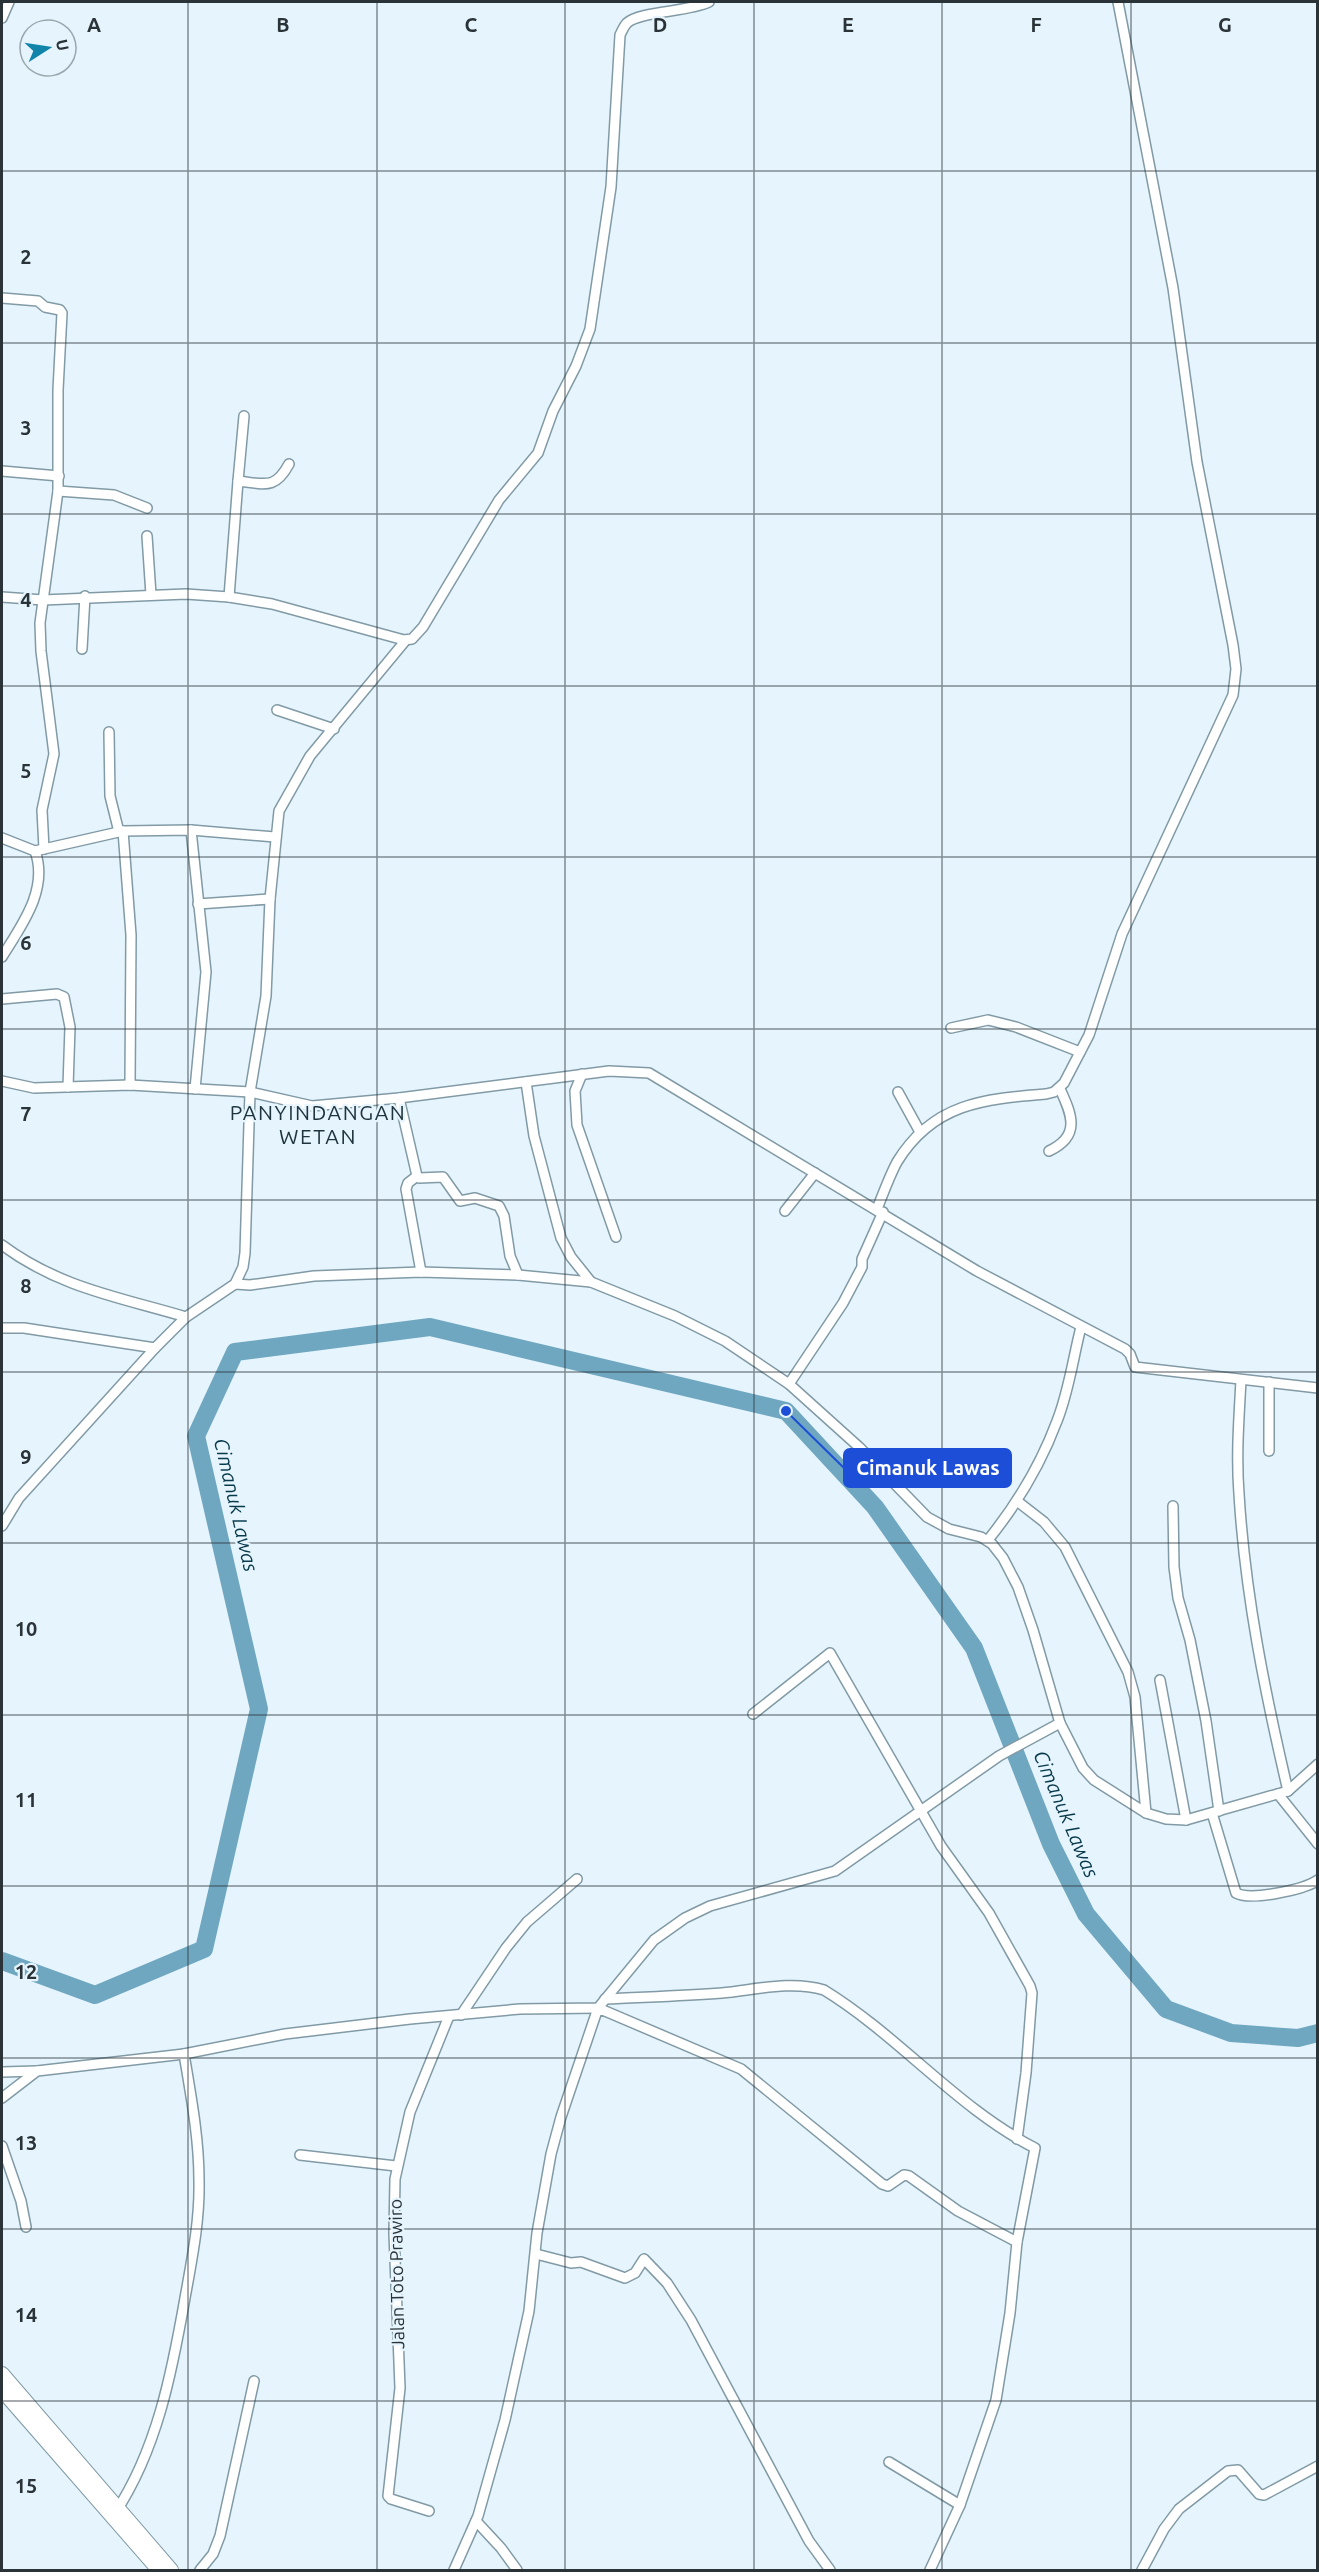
<svg xmlns="http://www.w3.org/2000/svg" width="1319" height="2572" viewBox="0 0 1319 2572" font-family="Ubuntu,sans-serif">
<style>
.lines{fill:none;stroke-linecap:round;stroke-linejoin:round}
.river{stroke:#70a7c0;stroke-width:18}
.street-casing{stroke:#819aa5;stroke-width:12}
.secondary-casing{stroke:#819aa5;stroke-width:16}
.street{stroke:#fff;stroke-width:9}
.secondary{stroke:#fff;stroke-width:14}
.grid{fill:none;stroke:#293338;stroke-width:1.5;stroke-opacity:0.55}
.labels{text-anchor:middle;stroke-width:4.5;stroke-linejoin:round;paint-order:stroke}
.street-label{font-size:18px;fill:#293338;stroke:#e6f5fd}
.water-label{font-size:20px;font-style:italic;fill:#083a4c;stroke:#e6f5fd}
.quarter-label{font-size:21px;letter-spacing:1.5px;fill:#1f343e;stroke:#e6f5fd}
.grid-label{font-size:20px;text-anchor:middle;font-weight:bold;fill:#293338;stroke:#e6f5fd;stroke-width:4.5;stroke-linejoin:round;paint-order:stroke}
.leader{fill:none;stroke:#1d4ed8;stroke-width:2}
.callout-dot{fill:#1d4ed8;stroke:#e6f5fd;stroke-width:2}
.callout{fill:#1d4ed8;stroke:#1d4ed8;stroke-width:2}
.callout-label{font-size:20px;text-anchor:middle;font-weight:bold;fill:#fff}
</style>
<rect width="100%" height="100%" fill="#e6f5fd"/>
<g class="lines">
<path class="river" d="M2,1961L95,1995L204,1949L259,1709L196,1436L235,1352L430,1327L786,1411L875,1507L974,1648L1051,1844L1086,1914L1166,2009L1231,2033L1298,2038L1318,2033"/>
<defs>
<g id="street">
<path d="M2,18L9,2"/>
<path d="M2,298L38,301L45,307L60,310L62,313L58,390V491L40,623L41,651L54,754L42,810L44,849"/>
<path d="M2,471L59,476"/>
<path d="M238,481L244,416"/>
<path d="M58,491L114,495L147,508"/>
<path d="M147,536L151,595"/>
<path d="M2,597L43,600L186,594L229,597L272,604L404,640L412,639L423,627L499,500L538,453L553,411L576,366L590,329L611,187L620,35C622,31 624,26 627,23C640,11 689,12 709,2"/>
<path d="M229,597L238,481C265,484 275,490 289,464"/>
<path d="M82,649L85,596"/>
<path d="M277,710L334,729"/>
<path d="M109,732L110,796L119,832"/>
<path d="M191,830L206,972L195,1089"/>
<path d="M123,831L131,935L130,1085"/>
<path d="M2,838L35,851C49,890 21,926 2,957"/>
<path d="M35,851L123,831L191,830L275,837"/>
<path d="M198,904L270,899"/>
<path d="M2,999L57,994L64,997L70,1027L68,1087"/>
<path d="M951,1028L988,1020L1016,1027L1080,1052"/>
<path d="M582,1074L575,1091L577,1125L616,1237"/>
<path d="M2,1081L34,1088L130,1085L250,1092L312,1106L399,1098L609,1071L649,1073L977,1271L1125,1349L1130,1354L1135,1367L1318,1388"/>
<path d="M526,1082L534,1136L561,1238L571,1257L591,1282"/>
<path d="M898,1092L920,1132"/>
<path d="M399,1098L417,1176L419,1178L443,1177L460,1201L475,1198L499,1206L504,1216L510,1256L518,1275"/>
<path d="M1049,1151C1081,1136 1072,1115 1060,1089"/>
<path d="M417,1176L408,1183L406,1189L421,1272"/>
<path d="M877,1209C883,1194 889,1177 897,1162C933,1103 984,1099 1046,1094L1054,1092L1064,1083L1089,1035L1122,934L1233,695L1236,669L1233,645L1197,462L1173,288L1118,2"/>
<path d="M785,1211L815,1173"/>
<path d="M2,1245C60,1288 119,1297 186,1317"/>
<path d="M235,1284L250,1285L314,1276L421,1272L518,1275L591,1282L675,1316L725,1341L789,1384L859,1447L927,1517L949,1529L981,1537L992,1544L1003,1558L1018,1587L1033,1630L1060,1723L1083,1768L1094,1780L1146,1813L1166,1819L1186,1820L1288,1791L1318,1764"/>
<path d="M2,1328H24L155,1348"/>
<path d="M1241,1380C1239,1418 1236,1456 1239,1494C1245,1594 1265,1693 1288,1791"/>
<path d="M1269,1382V1451"/>
<path d="M789,1384L843,1303L862,1267V1259L883,1212"/>
<path d="M1017,1501L1044,1522L1065,1547L1128,1672L1135,1697L1146,1813"/>
<path d="M1173,1506L1174,1567L1178,1598L1190,1640L1206,1721L1219,1811"/>
<path d="M2,1526L19,1498L155,1348L186,1317L235,1284L243,1267L245,1253L250,1092L266,996L270,899L279,811L310,756L406,640"/>
<path d="M988,1540C1017,1504 1041,1464 1057,1421C1069,1391 1073,1358 1081,1327"/>
<path d="M1160,1680L1186,1820"/>
<path d="M753,1714L830,1653L941,1846L989,1913L1030,1986L1032,1993L1026,2073L1017,2139"/>
<path d="M1278,1794L1318,1844"/>
<path d="M1212,1813L1236,1893C1250,1901 1304,1890 1318,1880"/>
<path d="M605,1999C644,1997 683,1996 722,1993C754,1990 792,1980 824,1990C899,2036 957,2108 1035,2148L1017,2242L1010,2313L996,2400L960,2505L930,2570"/>
<path d="M461,2015L506,1948L527,1922L577,1879"/>
<path d="M2,2072L37,2071"/>
<path d="M2,2098L37,2071L184,2054L285,2034L410,2019L520,2009L598,2008L654,1940L685,1918L710,1906L835,1871L999,1756L1060,1723"/>
<path d="M2,2146L21,2201L26,2227"/>
<path d="M300,2155L396,2166"/>
<path d="M536,2254L571,2263L581,2262L625,2278L635,2273L644,2259L667,2283L691,2320L809,2541L830,2570"/>
<path d="M889,2462L960,2505"/>
<path d="M429,2511L391,2499L388,2496L400,2388L394,2233L395,2179L410,2112L449,2016"/>
<path d="M115,2513C157,2450 172,2372 185,2298C192,2259 200,2220 199,2180C199,2138 191,2096 184,2054"/>
<path d="M476,2521L501,2548L517,2570"/>
<path d="M200,2570L213,2554L220,2536L254,2381"/>
<path d="M454,2570L478,2516L505,2420L529,2311L537,2233L551,2154L561,2117L598,2008L741,2069L882,2184L888,2186L904,2175L909,2176L958,2211L1017,2242"/>
<path d="M1142,2570L1164,2529L1179,2509L1228,2471L1238,2470L1259,2494L1264,2495L1318,2466"/>
</g>
<g id="secondary">
<path d="M2,2374L171,2570"/>
<path d="M2,2390L159,2570"/>
</g>
</defs>
<use href="#street" class="street-casing"/>
<use href="#secondary" class="secondary-casing"/>
<use href="#street" class="street"/>
<use href="#secondary" class="secondary"/>
</g>
<path class="grid" d="M188,2V2570M377,2V2570M565,2V2570M754,2V2570M942,2V2570M1131,2V2570M2,171H1318M2,343H1318M2,514H1318M2,686H1318M2,857H1318M2,1029H1318M2,1200H1318M2,1372H1318M2,1543H1318M2,1715H1318M2,1886H1318M2,2058H1318M2,2229H1318M2,2401H1318"/>
<g class="labels">
<g class="street-label">
<text transform="translate(397 2274) rotate(-91)" y="6">Jalan Toto Prawiro</text>
</g>
<g class="water-label">
<text transform="translate(236 1505) rotate(77)" y="7">Cimanuk Lawas</text>
<text transform="translate(1066 1814) rotate(67)" y="7">Cimanuk Lawas</text>
</g>
<g class="quarter-label">
<text x="318" y="1120">PANYINDANGAN<tspan x="318" dy="24">WETAN</tspan></text>
</g>
</g>
<g class="grid-label">
<text x="94" y="32">A</text>
<text x="283" y="32">B</text>
<text x="471" y="32">C</text>
<text x="660" y="32">D</text>
<text x="848" y="32">E</text>
<text x="1036" y="32">F</text>
<text x="1225" y="32">G</text>
<text x="26" y="264">2</text>
<text x="26" y="435">3</text>
<text x="26" y="607">4</text>
<text x="26" y="778">5</text>
<text x="26" y="950">6</text>
<text x="26" y="1121">7</text>
<text x="26" y="1293">8</text>
<text x="26" y="1464">9</text>
<text x="26" y="1636">10</text>
<text x="26" y="1807">11</text>
<text x="26" y="1979">12</text>
<text x="26" y="2150">13</text>
<text x="26" y="2322">14</text>
<text x="26" y="2493">15</text>
</g>
<path class="leader" d="M786 1411L844 1468"/>
<circle class="callout-dot" cx="786" cy="1411" r="6"/>
<rect class="callout" x="844" y="1449" width="167" height="38" rx="6"/>
<g class="callout-label">
<text x="928" y="1475">Cimanuk Lawas</text>
</g>
<rect width="1319" height="2572" fill="none" stroke="#293338" stroke-width="6"/>
<g transform="translate(48 48) rotate(78)"><circle r="28" fill="#e6f5fd" stroke="#9aa7ae" stroke-width="1.5"/>
<path d="M0-4.5L10 22L0 15L-10 22Z" fill="#1184aa"/>
<text y="-9" font-size="16" font-weight="bold" text-anchor="middle" fill="#293338">U</text>
</g>
</svg>
